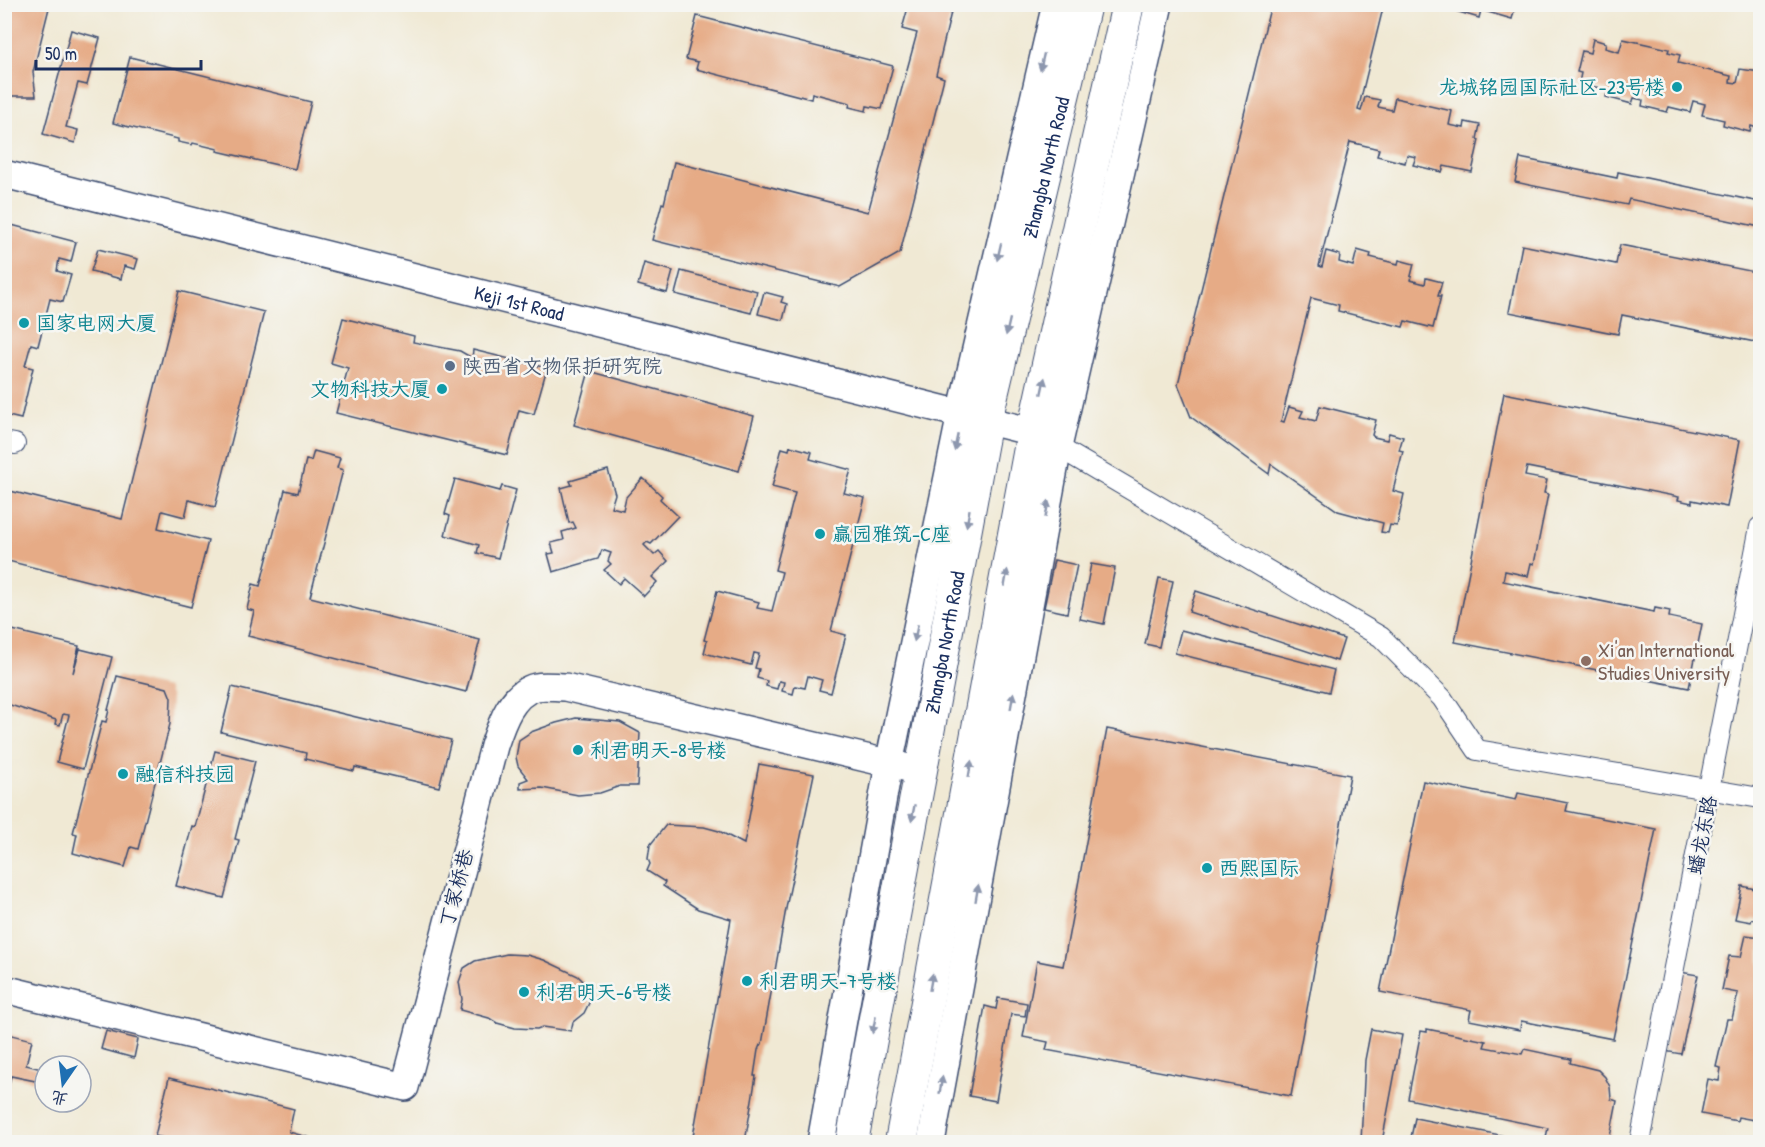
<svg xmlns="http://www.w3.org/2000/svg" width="1765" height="1147" viewBox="0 0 1765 1147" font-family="'Patrick Hand','LXGW WenKai TC',sans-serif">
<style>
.building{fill:#e6ab86}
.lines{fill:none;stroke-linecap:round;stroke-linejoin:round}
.street-casing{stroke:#3b4b70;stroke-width:22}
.secondary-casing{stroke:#3b4b70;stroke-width:30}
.primary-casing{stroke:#3b4b70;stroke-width:34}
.street{stroke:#fff;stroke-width:20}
.secondary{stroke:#fff;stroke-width:27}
.primary{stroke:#fff;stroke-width:32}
.oneway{fill:#8d97ae}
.culture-dot{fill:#0f9aa8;stroke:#f6f6f2;stroke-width:2}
.service-dot{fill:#5c6f8a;stroke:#f6f6f2;stroke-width:2}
.education-dot{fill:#8d6e63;stroke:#f6f6f2;stroke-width:2}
.labels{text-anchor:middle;stroke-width:5;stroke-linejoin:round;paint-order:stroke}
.culture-label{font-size:20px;fill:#0d838f;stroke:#f6f6f2;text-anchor:start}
.street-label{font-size:20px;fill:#1b2f5e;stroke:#f6f6f2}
.service-label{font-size:20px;fill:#4e5e75;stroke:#f6f6f2;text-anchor:start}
.education-label{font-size:20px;fill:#785e54;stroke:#f6f6f2;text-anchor:start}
</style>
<rect width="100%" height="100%" fill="#f6f6f2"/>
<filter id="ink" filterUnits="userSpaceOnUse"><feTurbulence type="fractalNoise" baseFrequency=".0167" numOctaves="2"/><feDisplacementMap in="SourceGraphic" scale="12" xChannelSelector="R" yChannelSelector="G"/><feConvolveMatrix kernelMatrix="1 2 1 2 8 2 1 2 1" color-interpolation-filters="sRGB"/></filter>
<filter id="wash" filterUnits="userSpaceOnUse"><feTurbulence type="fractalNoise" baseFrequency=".008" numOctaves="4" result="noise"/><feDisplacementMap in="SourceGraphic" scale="24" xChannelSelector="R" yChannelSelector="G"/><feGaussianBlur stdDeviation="1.35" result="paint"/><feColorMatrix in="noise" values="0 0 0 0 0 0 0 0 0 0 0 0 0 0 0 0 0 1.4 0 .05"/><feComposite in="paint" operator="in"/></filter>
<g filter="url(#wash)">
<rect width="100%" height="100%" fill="#f0e9d4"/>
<g id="blocks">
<g class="building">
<path d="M4,4H50L33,72L36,96H4Z"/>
<path d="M909,4H953L936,75L944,78L900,253L840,287L652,240L662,203L664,204L674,162L868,212L917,33L902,29Z"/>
<path d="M1271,4H1384L1358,110L1361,111L1365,97L1380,100L1378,107L1392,110L1395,98L1452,111L1449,125L1464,128L1465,122L1480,125L1477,139L1479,140L1472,172L1444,166L1442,172L1413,165L1416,157L1407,155L1405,163L1377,156L1379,149L1350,142L1319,266L1322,267L1326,251L1340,255L1339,262L1353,266L1357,250L1371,254L1370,257L1398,264L1399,260L1414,264L1410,280L1425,284L1426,278L1442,282L1438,296H1441L1433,328L1405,321L1403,327L1338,311L1339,305L1311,298L1281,421L1284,422L1289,407L1303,411L1300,417L1316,421L1320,406L1376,420L1372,435L1374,437L1387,440L1389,433L1403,437L1399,450L1403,451L1393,491L1404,494L1397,526L1390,525L1388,533L1381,532L1383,523L1338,511L1271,464L1269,474L1191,417L1178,384Z"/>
<path d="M1429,4H1444L1442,9Z"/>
<path d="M1453,4H1516L1512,19L1481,10L1479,18L1452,10Z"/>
<path d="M697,16L893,66L882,109L867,106L866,111L849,107L850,103L812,93L811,99L696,69L698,62L686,59Z"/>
<path d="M71,30L100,38L87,85L78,83L66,127L78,130L75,143L43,134Z"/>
<path d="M1593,39L1606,43L1605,48L1619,52L1623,39L1669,49L1668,52L1680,55L1678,63L1731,76L1730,82L1737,83L1740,69L1760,72V129L1751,126L1750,132L1723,125L1724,120L1702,115L1705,104L1693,101L1690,112L1669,107L1667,112L1642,106L1643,100L1634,98L1632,104L1606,97L1608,90L1579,83L1581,73L1577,72L1582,51L1590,53Z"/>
<path d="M130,57L311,102L295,169L217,151L218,149L193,143L192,145L178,142V139L113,123Z"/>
<path d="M1520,158L1617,178L1618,172L1760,202V227L1629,199L1627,205L1515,182Z"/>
<path d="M4,223L76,242L71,262L59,259L57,271L71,275L63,302L50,299L38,346L31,344L25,366L33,368L21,419L4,415Z"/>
<path d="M1522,245L1616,264L1620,245L1760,273V343L1622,315L1618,334L1509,312Z"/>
<path d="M98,249L138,259L135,269L124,266L121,279L91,271Z"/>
<path d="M644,263L673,271L667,293L638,285Z"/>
<path d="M681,271L757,291L751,313L675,294Z"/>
<path d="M179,291L264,312L215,507L189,500L185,517L162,511L158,528L208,541L191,607L4,560V497L6,490L122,519Z"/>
<path d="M764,292L783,297L781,302L787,304L783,320L758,314Z"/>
<path d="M343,318L414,336L413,342L460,351L472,358L473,350L547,368L534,414L519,410L507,455L336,413L348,368L331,363Z"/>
<path d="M589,371L754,416L739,471L574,425Z"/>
<path d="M1504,393L1740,440L1727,507L1692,500V503L1678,500L1679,497L1527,467L1525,476L1547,480L1544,493L1548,494L1534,564L1531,563L1528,576L1505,571L1503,581L1654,612L1655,608L1670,611L1669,617L1702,624L1689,688L1455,642Z"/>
<path d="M790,446L812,452L810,459L851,470L844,493L865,498L831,631L846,635L831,693L819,690L822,680L808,676L805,688L795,686L793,694L782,691L784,682L779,681L777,689L766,686L767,681L757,678L759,669L755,668L759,654L754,653L751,665L704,653L707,641L704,640L717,591L759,602L757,608L772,611L782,572L775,570L795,493L772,487L782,448L789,450Z"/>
<path d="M314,451L340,458L337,468L343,470L310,597L480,640L466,692L248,636L254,611L247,609L253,584L260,586L285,490L298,493L306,460L311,461Z"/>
<path d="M608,470L615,494L611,507L623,510L626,497L643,478L662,496L660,499L661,500L678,516L651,544L647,542L644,545L654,555L659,551L668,561L652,577L657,582L644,596L624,578L619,584L604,570L611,564L608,561L611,553L602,550L598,559L553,572L548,554L554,553L551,543L564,540L562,532L576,528L573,522L569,523L561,488L572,485L570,481Z"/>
<path d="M455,479L500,491L502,486L516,490L498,558L477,553L479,545L445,535L450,516L445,514Z"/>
<path d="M1054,560L1077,565L1067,613L1044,608Z"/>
<path d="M1091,564L1115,568L1104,624L1080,619Z"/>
<path d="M1159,578L1173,581L1159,647L1145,644Z"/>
<path d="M1196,591L1344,639L1337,661L1189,612Z"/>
<path d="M4,628L79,646L73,673L80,649L112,657L83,769L57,762L69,715L63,714L60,725L55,724L56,720L4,703Z"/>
<path d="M1181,630L1334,670L1329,692L1175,653Z"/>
<path d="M117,676L167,688L171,698L170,724L138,849L131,847L125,867L73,853L77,834L73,833L102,721L106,722L109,710H108Z"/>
<path d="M232,687L451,740L439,787L355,767L354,771L305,759L306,753L221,732Z"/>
<path d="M576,718L620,722L640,733L637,786H620L600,793L578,795L542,788L520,789V782L528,779L518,766L516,757L519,740L531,732L556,723Z"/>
<path d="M1107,729L1350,775L1291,1096L1046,1050L1048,1042L1023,1037L1037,961L1063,966Z"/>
<path d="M215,751L255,761L235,839L239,840L224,898L176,886L192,826L195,827Z"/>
<path d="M759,764L814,774L787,903L762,1044L760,1045L758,1050L754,1076H756L745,1142H692L731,919L698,909L663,886L665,882L647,871L650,864L648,859L650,845L666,825L704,827L719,831L744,844Z"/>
<path d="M1423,781L1516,800L1518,793L1568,803L1566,811L1656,829L1613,1039L1521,1021L1520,1030L1469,1020L1471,1010L1380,992Z"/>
<path d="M1760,869V921L1752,919L1751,922L1735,919L1742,886L1755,889Z"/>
<path d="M1746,935L1760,937V1121L1738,1117L1737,1121L1701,1114L1708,1079L1719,1081L1721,1068L1716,1067L1727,1019H1732L1738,993L1722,990L1729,956L1741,957Z"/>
<path d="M507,954L527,955L544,960L578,976L584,982L589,994V1003L584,1013L573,1022L571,1031L542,1027L537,1029L515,1028L497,1023L489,1018L460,1010L462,999L459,982L464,968L475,961Z"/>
<path d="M1680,972L1698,975L1681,1054L1664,1051Z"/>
<path d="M998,998L1027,1003L1025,1016L1011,1014L996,1101L969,1096L985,1006L996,1009Z"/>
<path d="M1371,1029L1402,1035L1382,1142H1361L1365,1060Z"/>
<path d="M1427,1029L1486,1041L1484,1047L1522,1054L1524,1049L1571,1059L1570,1063L1598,1070L1605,1077L1610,1087L1611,1099L1617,1101L1609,1142H1545L1548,1128L1408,1099L1421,1031L1427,1032Z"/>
<path d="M106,1031L138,1039L134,1058L101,1049Z"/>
<path d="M4,1033L32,1040L26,1065L45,1070V1083L11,1076L8,1088L4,1087Z"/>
<path d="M169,1078L294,1109L289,1132L326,1142H181L155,1136Z"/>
<path d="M1415,1118L1530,1141V1142H1410Z"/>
</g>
</g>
</g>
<g filter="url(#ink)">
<use href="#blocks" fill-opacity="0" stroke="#3b4b70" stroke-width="1.5"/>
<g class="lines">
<defs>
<g id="street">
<path d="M1048,441L1381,637L1442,698L1477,750L1760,798"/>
<path d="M4,442L15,444"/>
<path d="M1640,1142L1760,527"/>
</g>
<g id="secondary">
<path id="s1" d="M4,174L1033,432"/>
<path d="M4,989L405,1087L494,746C501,725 511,693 536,687C544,685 556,687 565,687L921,771"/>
<path d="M821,1142L889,764L961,414L1056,4"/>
<path d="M931,1142L1058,447L1159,4"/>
</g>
<g id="primary">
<path id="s2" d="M852,1142L986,420L1085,4"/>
<path d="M901,1142L1033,432L1128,4"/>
</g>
</defs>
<use href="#street" class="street-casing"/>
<use href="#secondary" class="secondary-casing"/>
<use href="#primary" class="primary-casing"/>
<use href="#street" class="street"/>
<use href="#secondary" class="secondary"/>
<use href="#primary" class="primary"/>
</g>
<defs><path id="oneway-solid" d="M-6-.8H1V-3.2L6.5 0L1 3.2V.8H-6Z" transform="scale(1.5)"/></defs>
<g class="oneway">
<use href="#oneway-solid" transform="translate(1042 62) rotate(103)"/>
<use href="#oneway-solid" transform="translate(999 252) rotate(103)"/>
<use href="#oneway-solid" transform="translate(1008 327) rotate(103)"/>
<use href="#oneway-solid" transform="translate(1043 386) rotate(-78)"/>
<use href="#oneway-solid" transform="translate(956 442) rotate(102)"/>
<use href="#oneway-solid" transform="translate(1047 509) rotate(-80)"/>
<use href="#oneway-solid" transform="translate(968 518) rotate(100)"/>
<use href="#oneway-solid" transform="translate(1006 578) rotate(-80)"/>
<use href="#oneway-solid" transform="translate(916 633) rotate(102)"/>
<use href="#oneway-solid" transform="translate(1012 701) rotate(-80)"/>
<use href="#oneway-solid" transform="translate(970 769) rotate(-80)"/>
<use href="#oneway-solid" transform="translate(913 813) rotate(101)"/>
<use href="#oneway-solid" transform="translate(977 893) rotate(-80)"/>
<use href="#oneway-solid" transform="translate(931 982) rotate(-80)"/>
<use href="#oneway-solid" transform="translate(874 1025) rotate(101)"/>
<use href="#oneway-solid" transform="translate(941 1085) rotate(-80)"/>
</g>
</g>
<g class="culture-dot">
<circle cx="1677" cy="87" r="6"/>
<circle cx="24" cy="323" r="6"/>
<circle cx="442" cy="389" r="6"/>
<circle cx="820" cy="534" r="6"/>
<circle cx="578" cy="750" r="6"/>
<circle cx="123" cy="774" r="6"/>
<circle cx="1207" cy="868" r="6"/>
<circle cx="747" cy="981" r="6"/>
<circle cx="524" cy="992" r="6"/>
</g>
<circle class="service-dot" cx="450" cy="366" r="6"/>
<circle class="education-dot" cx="1586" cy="661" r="6"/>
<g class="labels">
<g class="culture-label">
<text x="1665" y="94" text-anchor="end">龙城铭园国际社区-23号楼</text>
<text x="36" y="330">国家电网大厦</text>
<text x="430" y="396" text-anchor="end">文物科技大厦</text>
<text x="832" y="541">赢园雅筑-C座</text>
<text x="590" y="757">利君明天-8号楼</text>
<text x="135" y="781">融信科技园</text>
<text x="1219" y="875">西熙国际</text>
<text x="759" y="988">利君明天-7号楼</text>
<text x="536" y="999">利君明天-6号楼</text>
</g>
<g class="street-label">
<text dy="7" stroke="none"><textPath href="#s2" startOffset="994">Zhangba North Road</textPath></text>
<text dy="7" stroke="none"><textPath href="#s1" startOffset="531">Keji 1st Road</textPath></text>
<text dy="7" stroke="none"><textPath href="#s2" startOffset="508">Zhangba North Road</textPath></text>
<text transform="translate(1702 835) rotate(-79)" y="7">蟠龙东路</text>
<text transform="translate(456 888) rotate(-75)" y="7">丁家桥巷</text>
</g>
<g class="service-label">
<text x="462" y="373">陕西省文物保护研究院</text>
</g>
<g class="education-label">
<text x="1598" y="657">Xi'an International<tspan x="1598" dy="23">Studies University</tspan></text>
</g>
</g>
<rect width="1765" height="1147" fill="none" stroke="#f6f6f2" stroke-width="24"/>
<g transform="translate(63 1084) rotate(194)"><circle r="28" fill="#f6f6f2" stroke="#9ea6b7" stroke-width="1.5"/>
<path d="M0-4.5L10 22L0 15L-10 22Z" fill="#1f6fb2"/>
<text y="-9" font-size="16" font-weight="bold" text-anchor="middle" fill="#1b2f5e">北</text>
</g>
<path d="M36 60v9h165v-9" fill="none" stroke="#1b2f5e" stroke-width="3"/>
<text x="45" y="60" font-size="18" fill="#1b2f5e" stroke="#f6f6f2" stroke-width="4.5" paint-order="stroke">50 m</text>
</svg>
